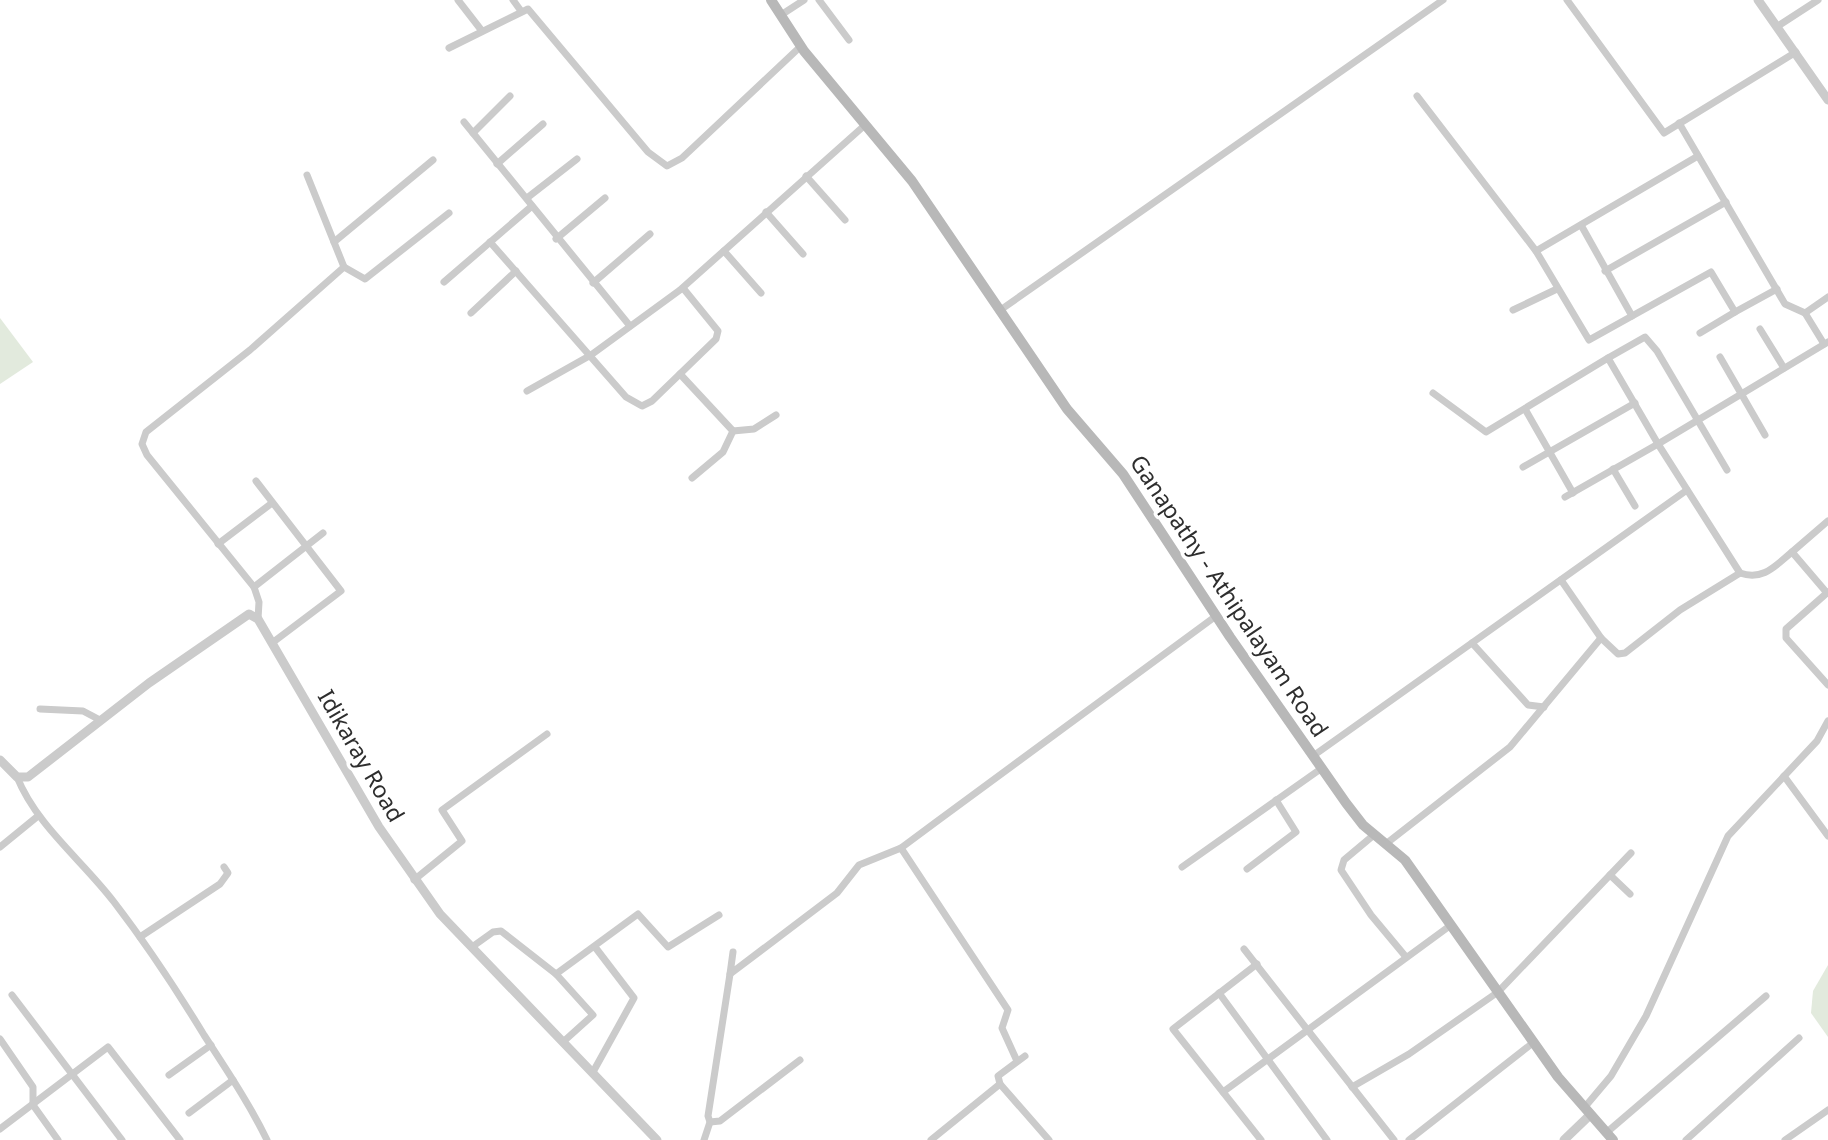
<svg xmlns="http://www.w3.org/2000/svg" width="1828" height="1140" viewBox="0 0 1828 1140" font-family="'Noto Sans',sans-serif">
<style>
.green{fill:#e2eadd}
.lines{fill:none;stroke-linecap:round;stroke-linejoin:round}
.minor{stroke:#cbcbcb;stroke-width:7}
.tertiary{stroke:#cbcbcb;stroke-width:9}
.secondary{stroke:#b8b8b8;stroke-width:10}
.labels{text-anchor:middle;stroke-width:7;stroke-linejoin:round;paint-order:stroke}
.street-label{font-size:23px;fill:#2e2e2e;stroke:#fff}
</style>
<rect width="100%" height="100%" fill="#fff"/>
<g class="green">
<path d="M0,318L33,362L0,384Z"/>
<path d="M1828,965V1037L1811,1013L1813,991Z"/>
</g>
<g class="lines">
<g class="minor">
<path d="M458,0L482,31"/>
<path d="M513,0L521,11"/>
<path d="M819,0L849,40"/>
<path d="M1567,0L1664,133L1796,52"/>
<path d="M781,15L804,0"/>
<path d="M1778,26L1818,0"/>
<path d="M449,48L528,9L648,152L667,166L682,158L801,46"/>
<path d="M1417,96L1536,251L1589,340L1711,272L1735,312L1777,289"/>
<path d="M464,122L630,326"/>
<path d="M1679,123L1785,304L1805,313L1828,297"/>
<path d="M473,133L510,96"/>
<path d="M497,164L543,124"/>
<path d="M806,176L845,220"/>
<path d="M527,198L577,159"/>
<path d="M766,212L803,254"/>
<path d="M1581,225L1632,316"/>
<path d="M556,239L605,198"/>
<path d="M334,242L433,160"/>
<path d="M490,242L626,397L642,406L652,401L716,339L718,331L683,288"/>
<path d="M724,251L761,293"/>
<path d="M1536,251L1698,156"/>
<path d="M344,267L365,279L449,213"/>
<path d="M1605,271L1726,202"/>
<path d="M444,282L532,206"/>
<path d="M593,283L650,234"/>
<path d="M1513,310L1557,289"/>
<path d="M999,311L1443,0"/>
<path d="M471,313L516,271"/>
<path d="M1805,313L1824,344"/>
<path d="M1760,329L1784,368"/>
<path d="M1700,333L1735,312"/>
<path d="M1720,357L1765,435"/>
<path d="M1608,358L1645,337L1657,351L1727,470"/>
<path d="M680,374L733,431L723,452L692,478"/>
<path d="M527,391L591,355L680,290L865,125"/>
<path d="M1433,393L1486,432L1608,358L1658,444L1565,497"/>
<path d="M1525,409L1573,493"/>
<path d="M733,431L754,429L776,415"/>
<path d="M1523,467L1635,403"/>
<path d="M1613,469L1635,506"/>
<path d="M256,481L341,591L272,643"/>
<path d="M218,544L272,503"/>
<path d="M1792,552C1775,566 1763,581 1740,573L1658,444L1828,342"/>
<path d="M1561,580L1601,638L1618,654L1625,653L1680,610L1740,573"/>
<path d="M254,587L323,533"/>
<path d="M1828,592L1786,629V638L1828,685"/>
<path d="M1827,593L1792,552L1828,521"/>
<path d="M258,619L259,602L254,587L147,455L142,444L146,432L250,350L344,267L307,175"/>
<path d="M1472,643L1528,705L1544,707"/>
<path d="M40,709L83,711L100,720"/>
<path d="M1313,756L1687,490"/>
<path d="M1784,776L1828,836"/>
<path d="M17,777C37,826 82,860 114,902C147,945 176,989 204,1035C226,1069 249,1103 267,1140"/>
<path d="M1375,834L1344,860L1341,870L1371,915L1406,957"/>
<path d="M1387,843L1510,747L1601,638"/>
<path d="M0,847L38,816"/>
<path d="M901,848L1008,1010L1002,1028L1017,1061"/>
<path d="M1182,867L1322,768"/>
<path d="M1247,869L1296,832L1276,800"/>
<path d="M1610,875L1630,894"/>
<path d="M414,880L462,841L442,810L547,734"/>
<path d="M140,937L220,884L228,873L224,867"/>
<path d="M472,947L493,932L501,931L556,974L593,1015L563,1042"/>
<path d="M1244,949L1394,1140"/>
<path d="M733,952L730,974L837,893L859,865L901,848L936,822L1216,616"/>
<path d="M1257,964L1173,1029L1261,1140"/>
<path d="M556,974L638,914L668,947L719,915"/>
<path d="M1219,993L1327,1140"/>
<path d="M12,995L122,1140"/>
<path d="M0,1039L33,1087V1105L58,1140"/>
<path d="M1025,1056L998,1076L1000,1084L1049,1140"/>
<path d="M593,1072L634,998L595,947"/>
<path d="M169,1075L211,1045"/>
<path d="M1352,1087L1409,1054L1498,992L1631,853"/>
<path d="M1223,1092L1451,925"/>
<path d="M1584,1108L1611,1076L1646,1016L1728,836L1817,741L1828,721"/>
<path d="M189,1113L233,1080"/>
<path d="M710,1122L720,1121L800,1060"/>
<path d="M0,1129L108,1047L180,1140"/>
<path d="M1606,1133L1766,996"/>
<path d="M704,1140L710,1122L708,1116L730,974"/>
<path d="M931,1140L1000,1084"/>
<path d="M1409,1140L1534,1042"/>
<path d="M1686,1140L1799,1038"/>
<path d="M1785,1140L1828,1110"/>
</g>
<g class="tertiary">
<path d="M1758,0L1828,100"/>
<path d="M0,760L17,777H28L149,683L249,614L258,619L379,827L440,914L657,1140"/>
<path d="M1564,1140L1590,1115"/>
</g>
<path class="secondary" d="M771,0L804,51L912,181L1067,409L1123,474L1230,637L1346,803L1363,825L1405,860L1558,1077L1613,1140"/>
</g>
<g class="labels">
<g class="street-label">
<text transform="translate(1229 596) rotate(56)" y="8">Ganapathy - Athipalayam Road</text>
<text transform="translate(361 756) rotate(60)" y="8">Idikaray Road</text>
</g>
</g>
</svg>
